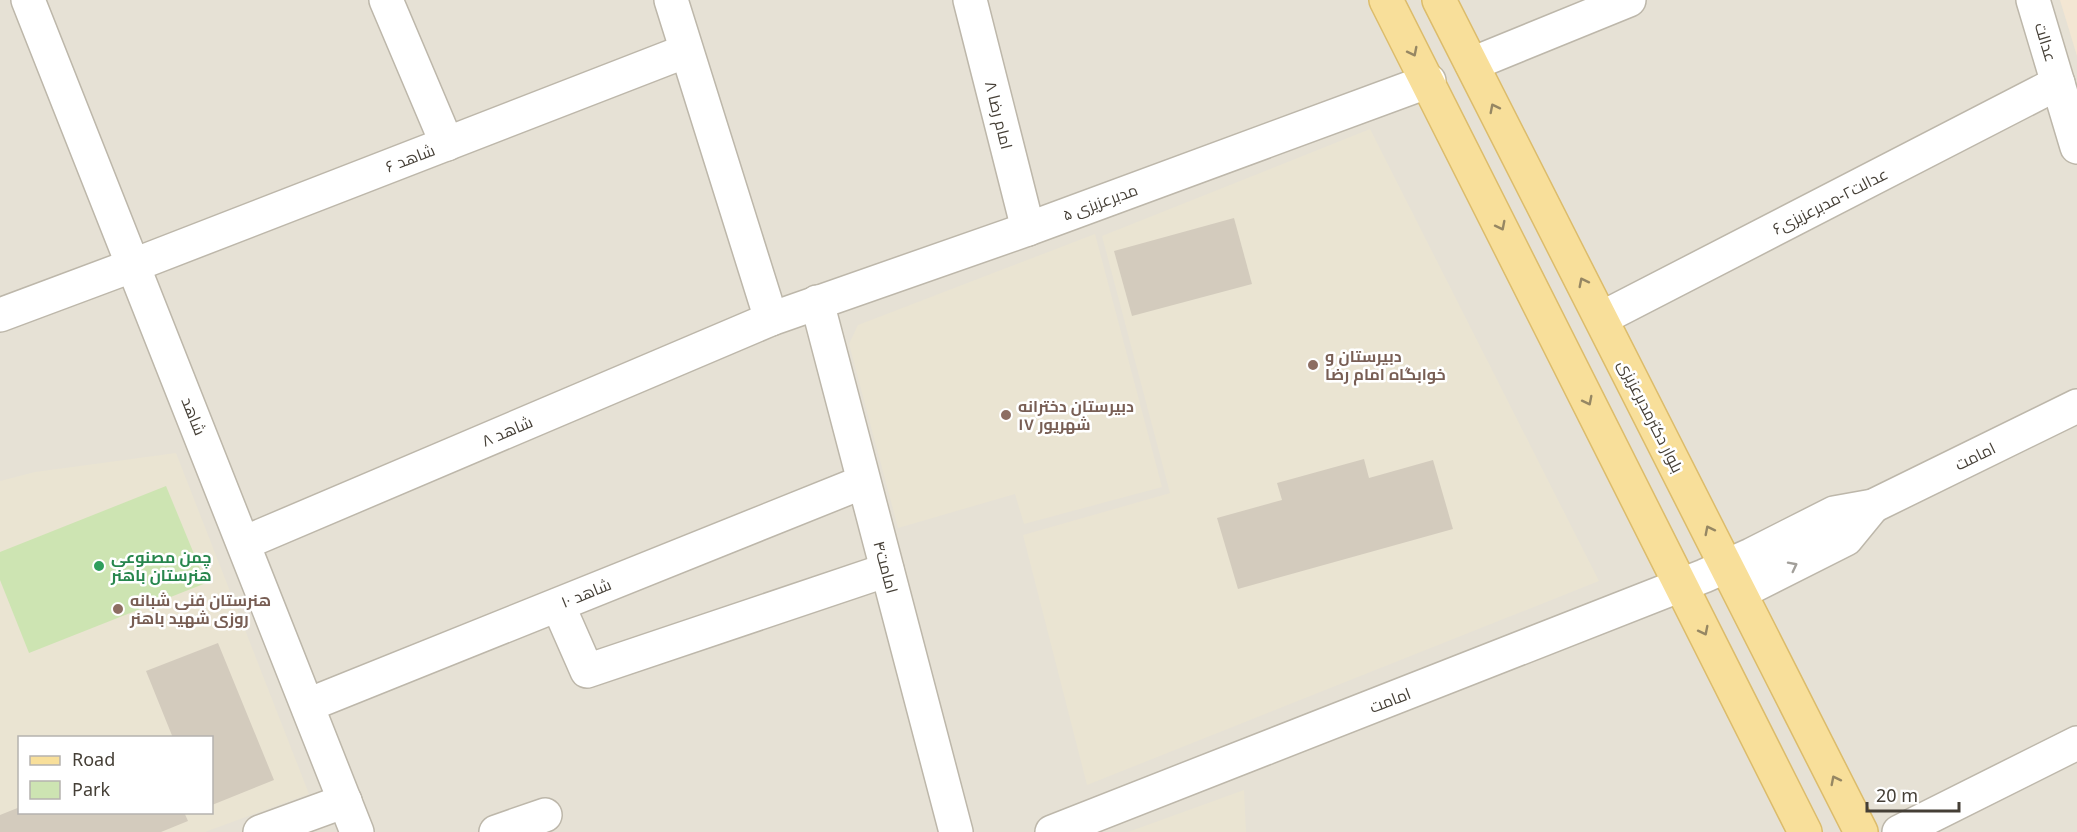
<svg xmlns="http://www.w3.org/2000/svg" width="2077" height="832" viewBox="0 0 2077 832" font-family="'Noto Sans',Cairo,sans-serif">
<style>
.residential{fill:#e6e1d5;fill-rule:evenodd}
.commercial{fill:#f3e6d3}
.education{fill:#eae4d2;fill-rule:evenodd}
.green{fill:#cde4b2}
.building{fill:#d3cbbd}
.lines{fill:none;stroke-linecap:round;stroke-linejoin:round}
.minor-casing{stroke:#bdb7aa;stroke-width:36}
.major-casing{stroke:#dcbc6b;stroke-width:36}
.minor{stroke:#fff;stroke-width:33}
.major{stroke:#f8df9a;stroke-width:33}
.oneway{stroke:#968763}
.oneway2{stroke:#a29f9a}
.education-dot{fill:#8d6e63;stroke:#fff;stroke-width:2}
.leisure-dot{fill:#2e9e5b;stroke:#fff;stroke-width:2}
.labels{text-anchor:middle;stroke-width:5;stroke-linejoin:round;paint-order:stroke}
.street-label{font-size:16px;fill:#453f36;stroke:#fff}
.education-label{font-size:16px;font-weight:bold;fill:#785e54;stroke:#fff;text-anchor:start}
.leisure-label{font-size:16px;font-weight:bold;fill:#27864d;stroke:#fff;text-anchor:start}
</style>
<rect width="100%" height="100%" fill="#f2efe7"/>
<path class="residential" d="M0,0H2077V832H0ZM20,738H212V812H20Z"/>
<path class="commercial" d="M2060,0H2077V56Z"/>
<g class="education">
<path d="M1370,129L1599,581L1087,785L1023,535L1170,493L1102,236Z"/>
<path d="M1095,234L1162,487L1024,524L1015,494L898,528L849,344L858,325Z"/>
<path d="M176,453L309,794L205,832H0V481L35,472ZM20,738H212V812H20Z"/>
<path d="M1244,790L1246,832H1128Z"/>
</g>
<path class="green" d="M166,486L206,583L29,653L0,580V552Z"/>
<g class="building">
<path d="M1234,218L1252,284L1132,316L1114,251Z"/>
<path d="M1364,459L1369,478L1433,460L1453,529L1238,589L1217,518L1282,500L1277,483Z"/>
<path d="M218,643L274,780L212,805V738H173L146,671Z"/>
<path d="M20,807V812H184L188,821L161,832H0V815Z"/>
</g>
<g class="lines">
<defs>
<g id="minor">
<path d="M28,0L357,832"/>
<path d="M386,0L447,144"/>
<path d="M671,0L771,319"/>
<path d="M970,0L1028,229"/>
<path d="M2033,0L2077,147"/>
<path d="M1472,64L1629,0"/>
<path d="M817,302L956,832"/>
<path d="M0,315L134,265L686,51"/>
<path d="M1602,318L2058,83"/>
<path d="M244,543L771,319L1028,229L1429,81"/>
<path d="M1741,592L1846,539L1873,506"/>
<path d="M558,605L587,671L887,570"/>
<path d="M308,705L863,482"/>
<path d="M260,832L345,801"/>
<path d="M496,832L545,815"/>
<path d="M1052,832L1704,576L1751,555L1834,513L1873,506L2077,406"/>
<path d="M1899,832L2077,743"/>
</g>
<g id="major">
<path d="M1386,0L1805,832"/>
<path d="M1439,0L1861,832"/>
</g>
</defs>
<use href="#minor" class="minor-casing"/>
<use href="#major" class="major-casing"/>
<use href="#minor" class="minor"/>
<use href="#major" class="major"/>
</g>
<defs><path id="oneway-chevron" d="M-2-3.5L2.5 0L-2 3.5" fill="none" stroke-width="1.6" stroke-linecap="round" stroke-linejoin="round" transform="scale(1.5)"/></defs>
<g class="oneway">
<use href="#oneway-chevron" transform="translate(1413 52) rotate(63)"/>
<use href="#oneway-chevron" transform="translate(1494 108) rotate(-117)"/>
<use href="#oneway-chevron" transform="translate(1501 226) rotate(63)"/>
<use href="#oneway-chevron" transform="translate(1583 282) rotate(-117)"/>
<use href="#oneway-chevron" transform="translate(1588 401) rotate(63)"/>
<use href="#oneway-chevron" transform="translate(1709 530) rotate(-117)"/>
<use href="#oneway-chevron" transform="translate(1704 631) rotate(63)"/>
<use href="#oneway-chevron" transform="translate(1835 780) rotate(-117)"/>
</g>
<use class="oneway2" href="#oneway-chevron" transform="translate(1793 566) rotate(-27)"/>
<g class="education-dot">
<circle cx="1313" cy="365" r="6"/>
<circle cx="1006" cy="415" r="6"/>
<circle cx="118" cy="609" r="6"/>
</g>
<circle class="leisure-dot" cx="99" cy="566" r="6"/>
<g class="labels">
<g class="street-label">
<text transform="translate(2046 42) rotate(73)" y="6">عدالت</text>
<text transform="translate(999 115) rotate(76)" y="6">امام رضا ۸</text>
<text transform="translate(410 158) rotate(-21)" y="6">شاهد ۶</text>
<text transform="translate(1830 201) rotate(-27)" y="6">عدالت۲-مدبرعزیزی۶</text>
<text transform="translate(1100 202) rotate(-20)" y="6">مدبرعزیزی ۵</text>
<text transform="translate(194 416) rotate(68)" y="6">شاهد</text>
<text transform="translate(1651 416) rotate(63)" y="6">بلوار دکترمدبرعزیزی</text>
<text transform="translate(507 431) rotate(-23)" y="6">شاهد ۸</text>
<text transform="translate(1975 456) rotate(-26)" y="6">امامت</text>
<text transform="translate(886 567) rotate(75)" y="6">امامت۴</text>
<text transform="translate(586 593) rotate(-22)" y="6">شاهد ۱۰</text>
<text transform="translate(1390 700) rotate(-21)" y="6">امامت</text>
</g>
<g class="education-label">
<text x="1325" y="362">دبیرستان و<tspan x="1325" dy="18">خوابگاه امام رضا</tspan></text>
<text x="1018" y="412">دبیرستان دخترانه<tspan x="1018" dy="18">۱۷ شهریور</tspan></text>
<text x="130" y="606">هنرستان فنی شبانه‌<tspan x="130" dy="18">روزی شهید باهنر</tspan></text>
</g>
<g class="leisure-label">
<text x="111" y="563">چمن مصنوعی<tspan x="111" dy="18">هنرستان باهنر</tspan></text>
</g>
</g>
<rect x="18" y="736" width="195" height="78" fill="#ffffff" stroke="#b5b2af" stroke-width="1.5"/>
<rect x="30" y="756" width="30" height="9" fill="#f8df9a" stroke="#b5b2af" stroke-width="1.5"/>
<text x="72" y="766" font-size="18" fill="#453f36">Road</text>
<rect x="30" y="781" width="30" height="18" fill="#cde4b2" stroke="#b5b2af" stroke-width="1.5"/>
<text x="72" y="796" font-size="18" fill="#453f36">Park</text>
<path d="M1867 802v9h92v-9" fill="none" stroke="#453f36" stroke-width="3"/>
<text x="1876" y="802" font-size="18" fill="#453f36" stroke="#ffffff" stroke-width="4.5" paint-order="stroke">20 m</text>
</svg>
